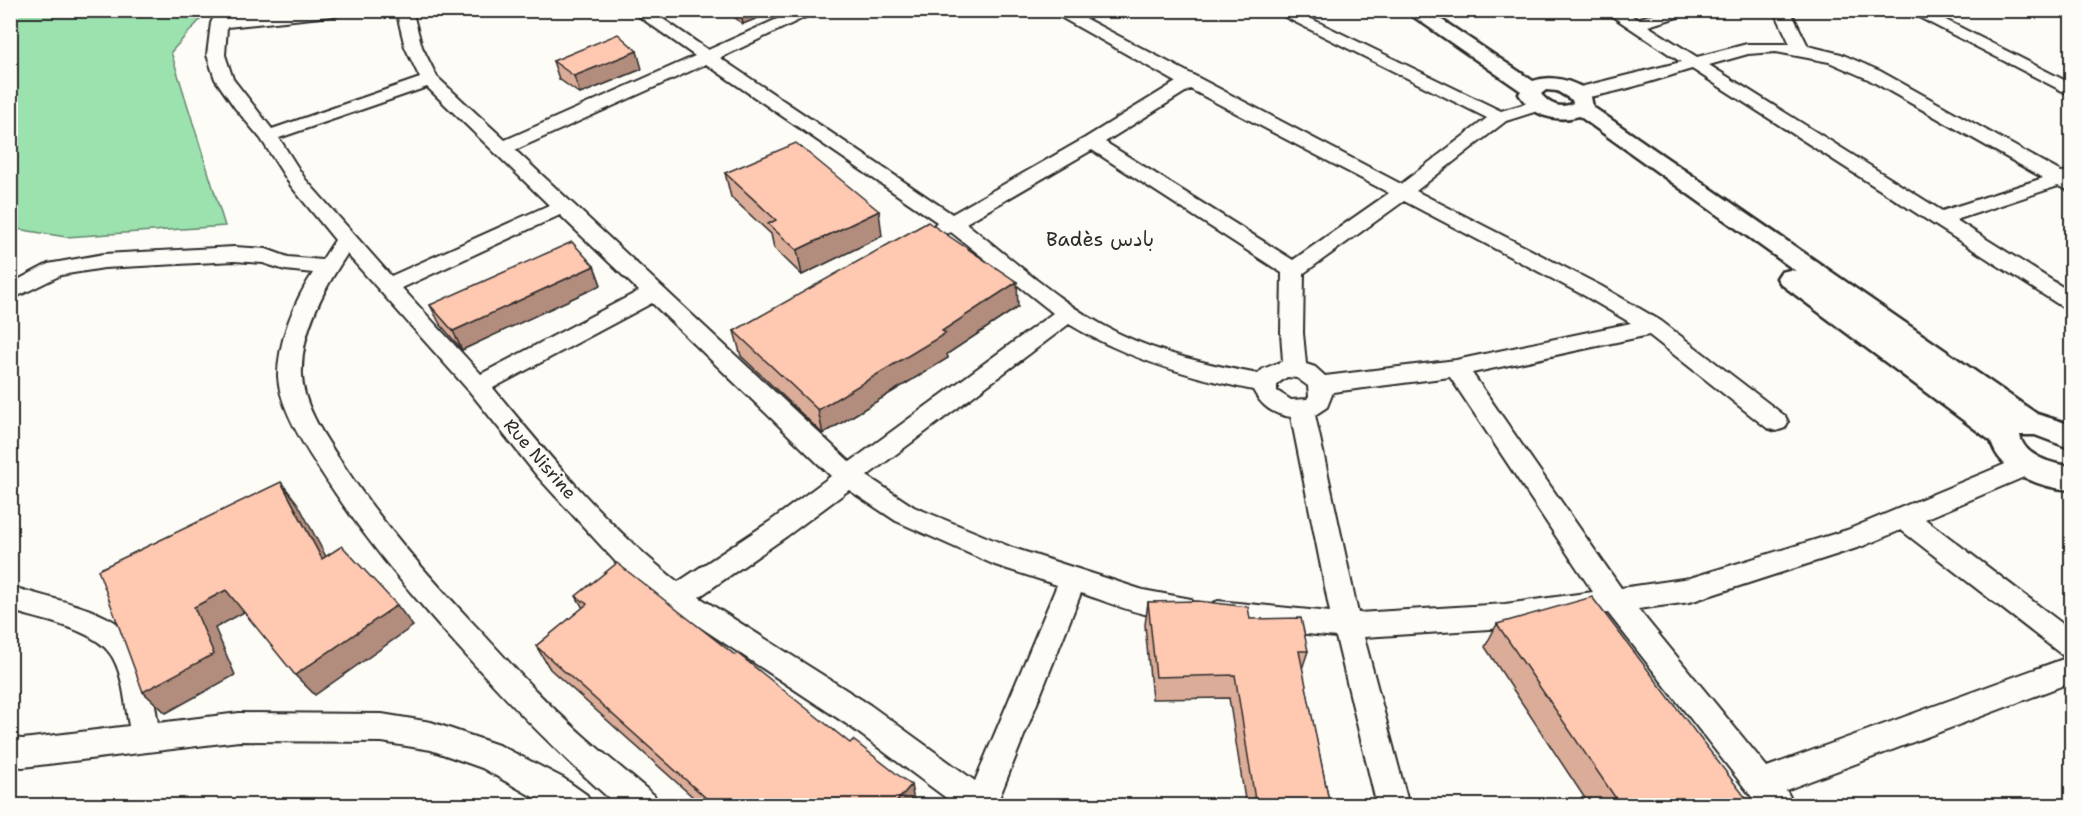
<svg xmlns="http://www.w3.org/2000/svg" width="2082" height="816" viewBox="0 0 2082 816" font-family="'Shantell Sans','Playpen Sans Arabic',sans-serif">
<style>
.green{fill:#9be2af;stroke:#63866d;stroke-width:1.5}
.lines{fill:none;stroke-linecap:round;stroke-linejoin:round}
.minor-casing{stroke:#2b2b2b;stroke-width:4}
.tertiary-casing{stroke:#2b2b2b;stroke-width:5}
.minor{fill:#fdfcf7;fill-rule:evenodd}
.tertiary{fill:#fdfcf7;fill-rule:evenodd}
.wall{fill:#dbac98;stroke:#2b2b2b;stroke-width:1.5}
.shaded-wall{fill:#b28c7c;stroke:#2b2b2b;stroke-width:1.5}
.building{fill:#ffc8b1;stroke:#2b2b2b;stroke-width:1.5}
.labels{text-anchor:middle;stroke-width:4.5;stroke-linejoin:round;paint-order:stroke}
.street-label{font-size:18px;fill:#2b2b2b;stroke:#fdfcf7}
.neighbourhood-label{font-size:20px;fill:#2b2b2b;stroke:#fdfcf7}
</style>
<rect width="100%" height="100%" fill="#fdfcf7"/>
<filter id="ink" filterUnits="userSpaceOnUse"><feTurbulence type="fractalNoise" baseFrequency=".0167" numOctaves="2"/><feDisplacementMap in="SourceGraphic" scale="12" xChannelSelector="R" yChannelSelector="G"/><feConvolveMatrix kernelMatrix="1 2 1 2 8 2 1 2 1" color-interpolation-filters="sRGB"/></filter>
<g filter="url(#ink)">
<path class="green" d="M10,11H208L171,52L225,226L66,237L11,228Z"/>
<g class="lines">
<defs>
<g id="minor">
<path d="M217,10H233L230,17L290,10H348L340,15L227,27L225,55L233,79L272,129L420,78L405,47L396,10H412L422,47L437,77L505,140L695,56L630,10H650L708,50L797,10H820L720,58L952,214L1085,138L1176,82L1048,10H1069L1401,184L1487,118L1271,10H1293L1501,111L1538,100L1544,101L1547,105L1544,109L1506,121L1416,191L1601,286L1661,321L1785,416L1788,422L1785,428L1776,431L1767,428L1649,335L1472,373L1621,588L1690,578L1847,530L2027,455L2036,458L2040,465L2036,472L1925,519L2072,631V682L1786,790L1795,806H1759L1608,613L1505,628L1364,637L1409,806H1377L1336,637L1218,625L1208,621L1204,613L1208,605L1218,601L1330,612L1291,417C1273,414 1262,407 1253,390C1189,377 1125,358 1069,324L867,476L914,507L1013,548L1143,590L1191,599L1195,607L1191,615C1161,626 1111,603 1081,593L998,801L1000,806H957L848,725L667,605L625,572L538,477L470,392L347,254C324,289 300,332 302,376C303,407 327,440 344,466C381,522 424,571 470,620C492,643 513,667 535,690C572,728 613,761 654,795L659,806H618C559,755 506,700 454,642C404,586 361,534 320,470C304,446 279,406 278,376C278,342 294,301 313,273L285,270L263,263L234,261L104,268L61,275L10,300V284L48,264L104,254L234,247L266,249L288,257L322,260L335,240L291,186L261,139L235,108L215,79L207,55L211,23ZM706,64L937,222L931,229L934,234L941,235L951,232L1053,313L850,462L515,150ZM427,87L549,205L391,276L305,179L279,138ZM1190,89L1389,193L1293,260L1105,142ZM1092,150L1282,273L1281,333L1283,361L1263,369L1258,374C1211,365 1161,354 1118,333C1065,308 1012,259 966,223ZM1404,201L1585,296L1631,323L1456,360L1325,376L1315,367L1306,364L1303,333L1304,273ZM560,215L639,291L481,374L402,288ZM652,303L831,476L769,522L678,582C607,527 550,457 493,388ZM1287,377L1297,378L1308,386L1309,396L1307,399L1291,400L1277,391V384ZM1450,377L1593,592L1505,604L1358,613L1315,415L1327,407L1333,392ZM849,490L896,521L995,565L1057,585L975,781L870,705L699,597L787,536ZM1901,530L2066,658L1767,767L1638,609L1690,602L1863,546Z"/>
<path d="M1603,10H1623L1637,19L1666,10H1693L1691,13L1648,26L1697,57L1747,44H1790L1774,10H1790L1808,46L1841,54L1880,71L2061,172L2072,171V192L2058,186L1956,220L2072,293V310L2064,308L1692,69C1668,76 1592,102 1572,97L1569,93L1572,89L1681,62ZM1776,52L1829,62L1868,79L2043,178L1942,211L1709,65L1748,54Z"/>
<path d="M1905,10H1926L2072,84V96Z"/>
<path d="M10,586C44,598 107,607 130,635C149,658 153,694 158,723L239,713L382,714L431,722L501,746L563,778L587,795L592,806H549L482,768L431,750L382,742L239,741L23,767L10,766V738L23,739L129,726C125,705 124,678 113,658C97,628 41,621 10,610Z"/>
</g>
<path id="tertiary" d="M1404,10H1427L1533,81C1554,74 1573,81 1590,92L1593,107L2037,414L2072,425V449L2035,435H2020C2023,456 2053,465 2072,466V490C2042,488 1999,473 1991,441L1781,284L1777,278L1781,272L1790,270L1796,271L1579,116C1555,123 1532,116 1519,94L1521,91ZM1546,90L1557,91L1572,100L1573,103C1561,110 1549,104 1541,94Z"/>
</defs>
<use href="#minor" class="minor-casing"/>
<use href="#tertiary" class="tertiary-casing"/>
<use href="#minor" class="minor"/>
<use href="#tertiary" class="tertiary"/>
</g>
<g class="wall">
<path d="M725,10H778L743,24Z"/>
<path d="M553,61L642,69L580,94L559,79Z"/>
<path d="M725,173L882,236L802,275L774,248L771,234L731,197Z"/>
<path d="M594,266L601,285L462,350L440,324L430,305Z"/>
<path d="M1018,307L947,354L948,358L823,434L741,356L734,331Z"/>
<path d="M576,596L915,806H703L550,669L536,646L583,608Z"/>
<path d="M1148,602L1250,619L1308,651L1302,669L1330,806H1246L1229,698L1152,699L1145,625Z"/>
<path d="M1497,624L1752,806H1590L1485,647Z"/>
</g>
<g class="shaded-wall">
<path d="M744,10H778L743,24L741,12Z"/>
<path d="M637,51L642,69L580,94L574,76Z"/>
<path d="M879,211L882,236L802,275L797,250Z"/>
<path d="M594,266L601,285L462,350L453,331Z"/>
<path d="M1017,282L1018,307L947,354L948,358L823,434L818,410Z"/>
<path d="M281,482L298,504L339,581L322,559Z"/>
<path d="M226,590L246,611L215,628L235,675L166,713L143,692L194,607Z"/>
<path d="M397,605L413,626L315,695L295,675Z"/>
<path d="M911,785L915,806H893Z"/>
</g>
<g class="building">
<path d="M618,34L637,51L574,76L553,61Z"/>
<path d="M796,143L879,211L797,250L768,224L776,220L725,173Z"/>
<path d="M928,222L1017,282L942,331L946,333L818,410L734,331Z"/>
<path d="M572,242L594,266L453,331L430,305Z"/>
<path d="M281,482L322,559L342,546L397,605L295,675L226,590L194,607L214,654L143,692L98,570Z"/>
<path d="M617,563L735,655L737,653L850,743L853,740L911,785L893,806H715L536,646L587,604L576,596Z"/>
<path d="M1592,597L1752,806H1621L1497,624Z"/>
<path d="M1198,601L1248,607L1250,619L1301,618L1308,651H1299L1330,806H1256L1235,675L1156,677L1148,602Z"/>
</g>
</g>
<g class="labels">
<g class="street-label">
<text transform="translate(540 459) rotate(49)" y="6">Rue Nisrine</text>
</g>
<g class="neighbourhood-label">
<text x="1100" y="246">Badès بادس</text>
</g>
</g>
<rect width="2082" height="816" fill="none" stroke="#fdfcf7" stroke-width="36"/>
<rect x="18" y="18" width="2046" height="780" fill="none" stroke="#2b2b2b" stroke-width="2" filter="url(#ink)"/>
</svg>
